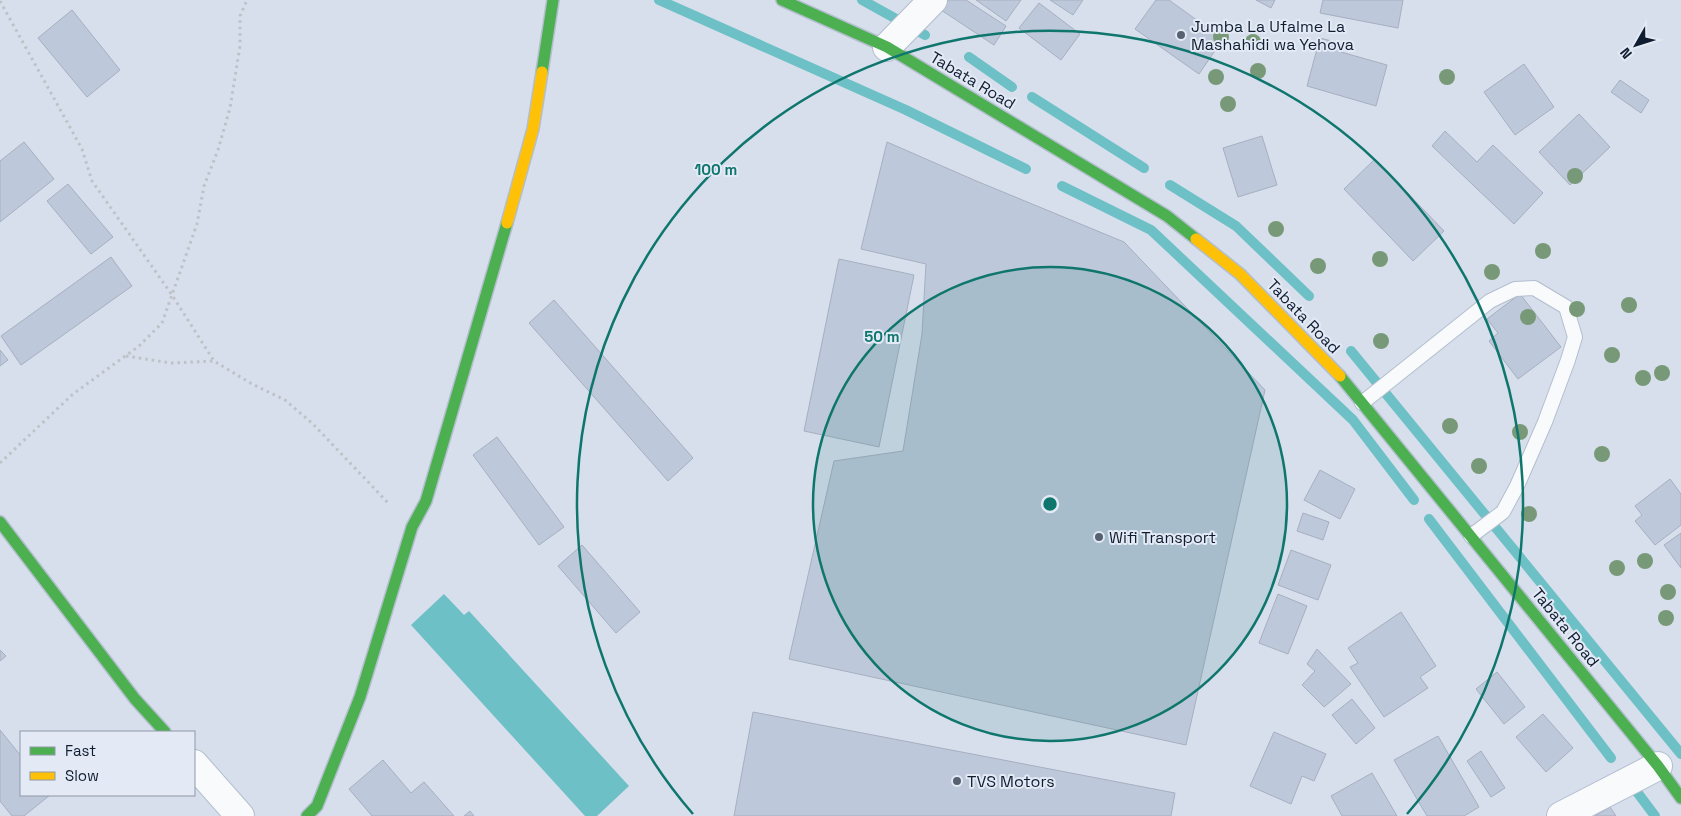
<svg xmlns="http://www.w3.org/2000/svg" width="1681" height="816" viewBox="0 0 1681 816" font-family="'Space Grotesk',sans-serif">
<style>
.water{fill:#6dc0c6}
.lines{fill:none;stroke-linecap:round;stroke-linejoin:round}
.stream{stroke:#6dc0c6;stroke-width:10}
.building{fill:#bdc8da;stroke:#a6afbf}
.lane-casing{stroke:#b3bece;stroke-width:16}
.street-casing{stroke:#b3bece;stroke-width:30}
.fast-casing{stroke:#b3bece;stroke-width:14}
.slow-casing{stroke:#b3bece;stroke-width:14}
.path{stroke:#bec2c7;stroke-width:3;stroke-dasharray:2.5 4;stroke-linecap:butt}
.lane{stroke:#f9fafc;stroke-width:14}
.street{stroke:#f9fafc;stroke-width:28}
.fast{stroke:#4caf50;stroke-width:11}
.slow{stroke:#ffc107;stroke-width:11}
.tree{fill:#789977}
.ring{fill:none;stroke:#0f766e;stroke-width:2.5}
.poi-dot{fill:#566172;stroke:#e3eaf5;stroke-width:2}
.labels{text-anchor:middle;stroke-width:4;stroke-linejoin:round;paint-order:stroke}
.poi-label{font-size:16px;fill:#101d31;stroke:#e3eaf5;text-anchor:start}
.street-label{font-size:16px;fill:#101d31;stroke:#e3eaf5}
.centre{fill:#0f766e;stroke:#e3eaf5;stroke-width:2.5}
.ring-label{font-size:15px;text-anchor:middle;font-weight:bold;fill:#0f766e;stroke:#e3eaf5;stroke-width:4;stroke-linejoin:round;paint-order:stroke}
</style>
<rect width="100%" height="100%" fill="#d7dfec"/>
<path class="water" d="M444,594L464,615L469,611L629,786L597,816H585L411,625Z"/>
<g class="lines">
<g class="stream">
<path d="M659,0L906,110L1026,169"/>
<path d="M862,0L925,35"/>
<path d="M969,57L1012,87"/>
<path d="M1032,97L1144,168"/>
<path d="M1170,185L1236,226L1309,296"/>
<path d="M1062,186L1151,230L1353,420L1414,500"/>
<path d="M1351,351L1681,754"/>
<path d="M1429,519L1611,758"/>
<path d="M1634,788L1655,816"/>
</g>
</g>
<g class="building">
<path d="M944,0H966L1006,26L994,45L938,8Z"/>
<path d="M976,0H1021L1006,21Z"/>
<path d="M1050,0H1083L1073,15Z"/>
<path d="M1156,0H1169L1223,39L1199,74L1135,29Z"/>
<path d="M1256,0H1275L1271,8Z"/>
<path d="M1323,0H1403L1398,28L1320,13Z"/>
<path d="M1039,3L1080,34L1061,60L1019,28Z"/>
<path d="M72,10L120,70L87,97L38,38Z"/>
<path d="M1320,38L1343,44L1341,52L1387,65L1376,106L1307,86Z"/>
<path d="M1524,64L1554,107L1515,135L1484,92Z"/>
<path d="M1620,80L1649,100L1641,113L1611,92Z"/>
<path d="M1579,114L1610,147L1570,185L1539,152Z"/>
<path d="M1445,131L1477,162L1493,145L1543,193L1514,224L1432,146Z"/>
<path d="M1262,136L1277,185L1238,197L1223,148Z"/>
<path d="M24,142L54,179L0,222V161Z"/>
<path d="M887,142L974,180L1124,242L1265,390L1186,745L789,659L834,461L903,451L922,334L926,264L861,249Z"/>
<path d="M1375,159L1444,231L1413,261L1344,189Z"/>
<path d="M68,184L113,237L91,254L47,201Z"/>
<path d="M111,257L132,286L21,365L1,336Z"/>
<path d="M839,259L914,275L879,447L804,431Z"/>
<path d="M1520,294L1561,347L1518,379L1489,341L1498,333L1487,319Z"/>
<path d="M554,300L693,458L668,481L529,323Z"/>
<path d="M0,350L8,360L0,366Z"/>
<path d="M497,437L564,527L539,545L473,455Z"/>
<path d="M1320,470L1355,489L1340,519L1304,500Z"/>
<path d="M1670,479L1681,494V525L1655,545L1635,521L1642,515L1635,506Z"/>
<path d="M1303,513L1329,522L1323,540L1297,531Z"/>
<path d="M1681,533V568L1664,545Z"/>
<path d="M582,545L640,612L616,633L558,566Z"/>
<path d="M1291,550L1331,565L1318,600L1278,585Z"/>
<path d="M1278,594L1307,606L1288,654L1259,643Z"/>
<path d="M1401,612L1436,666L1420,677L1428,688L1384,717L1350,667L1358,663L1348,648Z"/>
<path d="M1317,649L1351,684L1324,707L1302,685L1315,671L1307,664Z"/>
<path d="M0,650L6,656L0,661Z"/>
<path d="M1497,672L1525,707L1504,724L1476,689Z"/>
<path d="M1352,699L1375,728L1356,744L1332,715Z"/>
<path d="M753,712L1175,793L1171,816H734Z"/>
<path d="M1543,714L1573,748L1546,772L1516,737Z"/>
<path d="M0,730L21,756V795H50L24,816H12L0,801Z"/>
<path d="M1274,732L1326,754L1314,781L1302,776L1291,804L1250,786Z"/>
<path d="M1438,736L1479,807L1464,816H1427L1394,760Z"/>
<path d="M1481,751L1505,788L1491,797L1467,761Z"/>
<path d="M383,760L411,793L424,782L454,816H372L349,789Z"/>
<path d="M1372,773L1397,816H1342L1331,796Z"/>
<path d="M1610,807L1616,816H1595Z"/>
<path d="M470,811L474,816H464Z"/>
</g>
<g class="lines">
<defs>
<path id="lane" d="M1362,403L1490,301L1515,289L1534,288L1566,307L1575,337L1568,360L1545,422L1517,486L1503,512L1471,536"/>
<g id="street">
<path d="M887,47L933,0"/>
<path d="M194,764L240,816"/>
<path d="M1561,816L1658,766"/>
</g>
<g id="fast">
<path d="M782,0L887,47L1167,216L1196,239"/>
<path d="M542,72L553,0"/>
<path d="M1340,376L1658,766L1681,798"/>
<path d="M0,522L135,699L165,732"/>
<path d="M307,816L317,806L360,697L412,527L426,501L507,223"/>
</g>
<g id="slow">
<path d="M507,223L533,129L542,72"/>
<path d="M1196,239L1240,274L1340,376"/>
</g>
</defs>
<use href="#lane" class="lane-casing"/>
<use href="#street" class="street-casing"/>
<use href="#fast" class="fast-casing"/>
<use href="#slow" class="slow-casing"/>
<g class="path">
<path d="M0,1L82,149L92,181L172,295L214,361L252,384L285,400L313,424L390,505"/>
<path d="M126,356L171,363L214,361"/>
<path d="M0,463L73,394L139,346L162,323L197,224L204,186L218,150L230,108L240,46V16L247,0"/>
</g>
<use href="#lane" class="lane"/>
<use href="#street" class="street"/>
<use href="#fast" class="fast"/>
<use href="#slow" class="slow"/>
</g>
<g class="tree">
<circle cx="1221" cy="37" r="8"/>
<circle cx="1253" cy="42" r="8"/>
<circle cx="1258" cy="71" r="8"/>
<circle cx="1216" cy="77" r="8"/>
<circle cx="1447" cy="77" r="8"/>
<circle cx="1228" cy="104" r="8"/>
<circle cx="1575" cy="176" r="8"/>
<circle cx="1276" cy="229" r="8"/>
<circle cx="1543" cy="251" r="8"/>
<circle cx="1380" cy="259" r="8"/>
<circle cx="1318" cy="266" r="8"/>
<circle cx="1492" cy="272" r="8"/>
<circle cx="1629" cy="305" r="8"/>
<circle cx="1577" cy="309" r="8"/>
<circle cx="1528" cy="317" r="8"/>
<circle cx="1381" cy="341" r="8"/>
<circle cx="1612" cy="355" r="8"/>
<circle cx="1662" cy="373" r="8"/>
<circle cx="1643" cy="378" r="8"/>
<circle cx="1450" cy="426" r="8"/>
<circle cx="1520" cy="432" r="8"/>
<circle cx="1602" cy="454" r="8"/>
<circle cx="1479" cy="466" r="8"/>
<circle cx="1529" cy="514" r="8"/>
<circle cx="1645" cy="561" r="8"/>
<circle cx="1617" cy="568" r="8"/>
<circle cx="1668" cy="592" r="8"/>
<circle cx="1666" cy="618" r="8"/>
</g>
<circle cx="1050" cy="504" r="237" fill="#0f766e" fill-opacity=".12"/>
<g class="ring">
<circle cx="1050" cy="504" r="237"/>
<path d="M693 814A473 473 0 1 1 1407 814"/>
</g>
<g class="poi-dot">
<circle cx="1181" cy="35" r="5"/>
<circle cx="1099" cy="537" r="5"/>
<circle cx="957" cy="781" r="5"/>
</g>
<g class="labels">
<g class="poi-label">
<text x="1191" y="32">Jumba La Ufalme La<tspan x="1191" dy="18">Mashahidi wa Yehova</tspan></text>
<text x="1109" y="543">Wifi Transport</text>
<text x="967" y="787">TVS Motors</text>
</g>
<g class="street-label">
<text transform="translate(973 80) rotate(31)" y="6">Tabata Road</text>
<text transform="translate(1304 316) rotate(46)" y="6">Tabata Road</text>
<text transform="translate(1566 627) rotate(51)" y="6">Tabata Road</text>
</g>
</g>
<circle cx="1050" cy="504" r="8" class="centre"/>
<g class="ring-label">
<text x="716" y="175">100 m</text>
<text x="882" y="342">50 m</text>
</g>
<rect x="20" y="731" width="175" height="65" fill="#e3eaf5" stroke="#8f98a7"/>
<rect x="30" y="747" width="25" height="8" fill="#4caf50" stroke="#8f98a7"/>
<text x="65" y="756" font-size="15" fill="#101d31">Fast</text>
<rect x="30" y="772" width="25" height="8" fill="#ffc107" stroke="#8f98a7"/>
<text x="65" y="781" font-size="15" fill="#101d31">Slow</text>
<g transform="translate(1636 45) rotate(231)" stroke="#e3eaf5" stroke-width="4" paint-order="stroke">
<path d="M0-4L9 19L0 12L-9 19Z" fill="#101d31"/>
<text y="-8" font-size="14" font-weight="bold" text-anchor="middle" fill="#101d31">N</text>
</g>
</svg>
